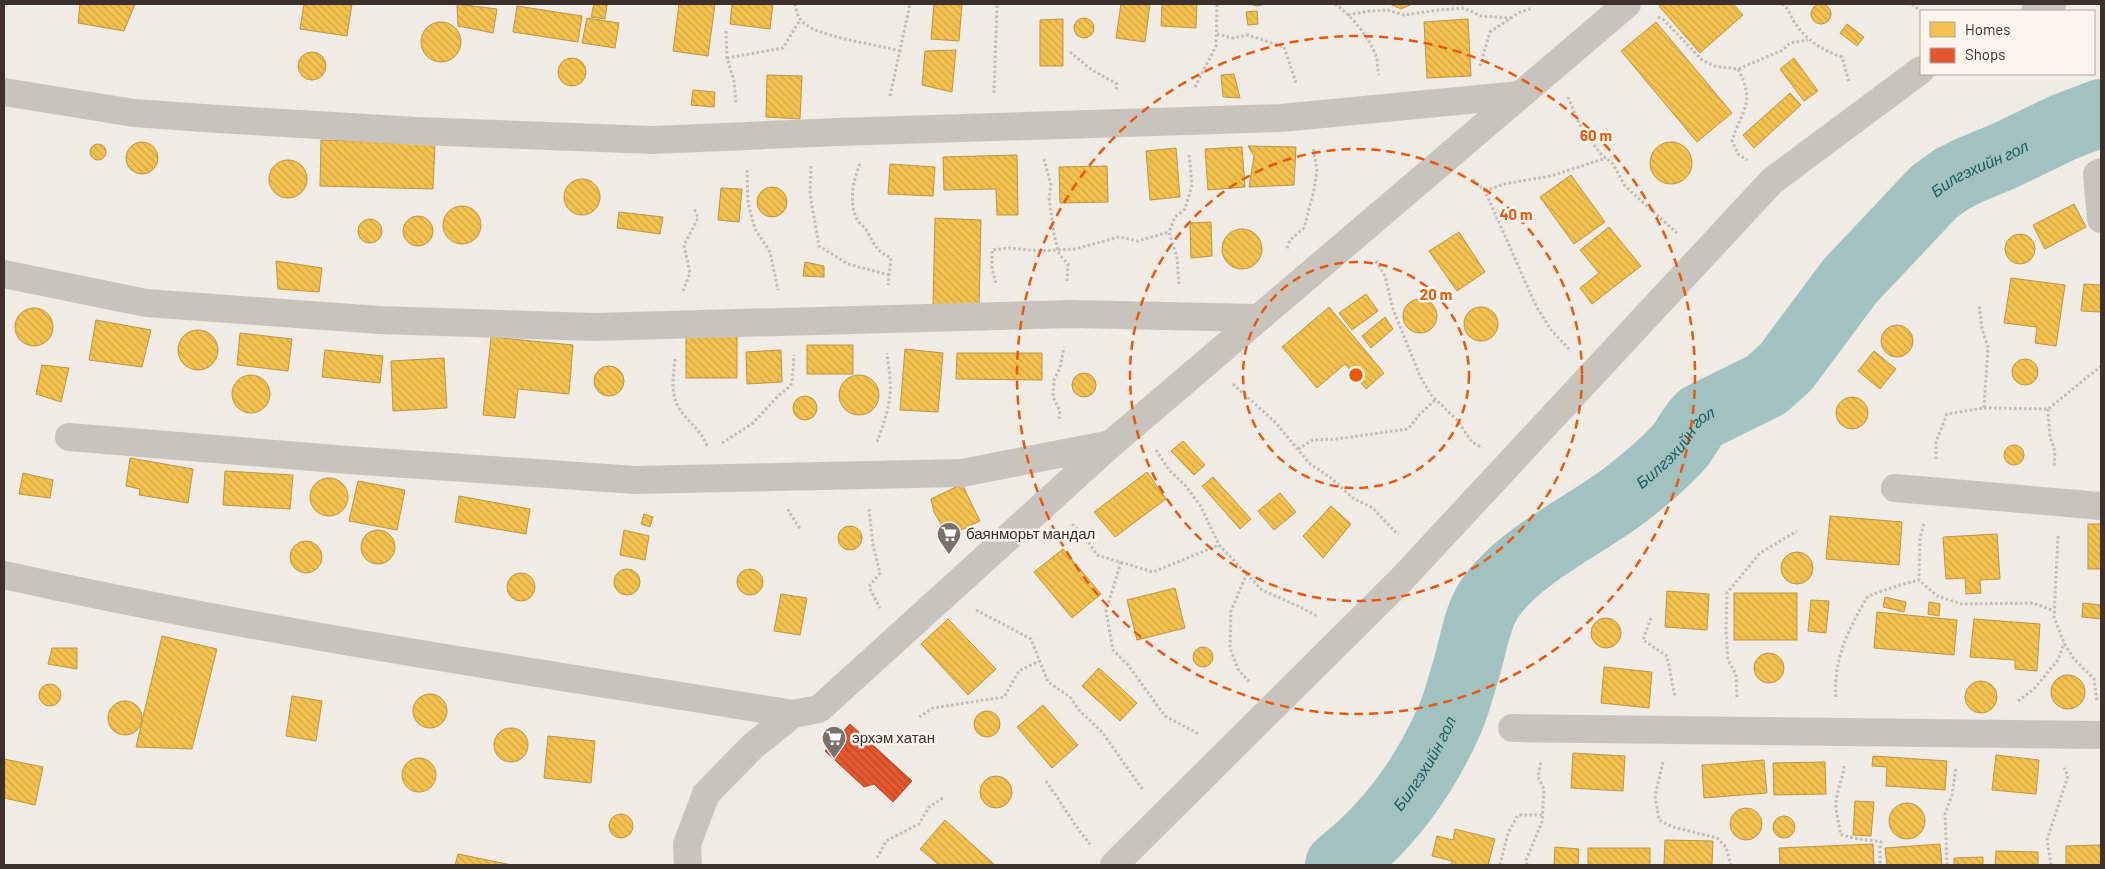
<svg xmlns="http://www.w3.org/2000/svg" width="2105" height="869" viewBox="0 0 2105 869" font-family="Barlow,sans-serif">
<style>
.homes{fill:url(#homes-back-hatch);stroke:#bb9644}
.shops{fill:url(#shops-back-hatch);stroke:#b14b2d}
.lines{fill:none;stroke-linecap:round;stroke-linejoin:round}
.river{stroke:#a1c2c1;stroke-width:68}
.path{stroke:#c2bbb6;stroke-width:3;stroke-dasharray:2.5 2.5;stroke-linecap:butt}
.street{stroke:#c9c3be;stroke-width:28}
.ring{fill:none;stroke:#e8590c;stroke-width:2.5;stroke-dasharray:9 6}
.labels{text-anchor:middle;stroke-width:5;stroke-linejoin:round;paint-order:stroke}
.poi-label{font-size:15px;fill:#3b302b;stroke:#fbf5ee;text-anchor:start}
.water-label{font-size:16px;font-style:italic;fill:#1f5a5e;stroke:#fbf5ee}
.centre{fill:#e8590c;stroke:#fbf5ee;stroke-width:2.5}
.ring-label{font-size:15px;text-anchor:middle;font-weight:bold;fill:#e8590c;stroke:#fbf5ee;stroke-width:5;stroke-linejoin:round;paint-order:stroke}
</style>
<defs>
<pattern id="homes-back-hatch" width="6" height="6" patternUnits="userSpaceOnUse" patternTransform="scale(1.25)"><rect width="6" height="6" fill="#f2c14e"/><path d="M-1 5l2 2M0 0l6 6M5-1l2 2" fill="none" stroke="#d0a644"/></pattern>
<pattern id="shops-back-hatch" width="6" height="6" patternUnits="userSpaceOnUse" patternTransform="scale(1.25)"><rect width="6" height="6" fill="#e4572e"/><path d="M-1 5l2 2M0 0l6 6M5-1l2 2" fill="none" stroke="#ba4827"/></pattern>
</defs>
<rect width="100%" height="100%" fill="#f0ebe5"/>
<g class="homes">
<path d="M80,4H135L124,31L78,23Z"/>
<path d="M304,4H352L347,36L300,29Z"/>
<path d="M457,4L497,9L493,33L458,26Z"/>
<path d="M594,4L607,5L605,19L591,17Z"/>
<path d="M679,4H715L708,56L673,51Z"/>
<path d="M732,4H773L770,29L730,24Z"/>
<path d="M934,4H962L959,41L931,39Z"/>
<path d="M1121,4H1150L1145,42L1116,38Z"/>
<path d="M1162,4H1197L1196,28L1161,26Z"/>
<path d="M1250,4H1266L1257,6Z"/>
<path d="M1390,4H1412L1401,9Z"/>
<path d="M1662,4H1733L1743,15L1700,53L1659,6Z"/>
<circle cx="1821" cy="14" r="10"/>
<path d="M517,6L582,16L578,42L513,32Z"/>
<path d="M1257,11L1258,24L1248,25L1246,12Z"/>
<path d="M587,18L619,23L615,48L582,43Z"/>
<circle cx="1084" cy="28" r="10"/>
<path d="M1063,19V66H1040V20Z"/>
<path d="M1468,19L1471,76L1427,78L1424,22Z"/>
<path d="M1656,22L1732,113L1697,142L1621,51Z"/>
<circle cx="441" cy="42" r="20"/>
<path d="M1847,24L1864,37L1857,46L1840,33Z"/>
<path d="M956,50L952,92L922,85L925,51Z"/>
<circle cx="312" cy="66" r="14"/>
<circle cx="572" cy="72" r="14"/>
<path d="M1794,58L1818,91L1804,101L1780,69Z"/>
<path d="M1234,74L1240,98L1223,97L1221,75Z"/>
<path d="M767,75L802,76L800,119L766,117Z"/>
<path d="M693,90L715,92L714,107L691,105Z"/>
<path d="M1790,93L1801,105L1754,148L1743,135Z"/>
<path d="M321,140L435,143L433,189L320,186Z"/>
<circle cx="142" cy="158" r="16"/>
<circle cx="1671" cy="163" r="21"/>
<circle cx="98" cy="152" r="8"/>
<path d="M1248,146L1296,147L1294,185L1249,187L1254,156Z"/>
<path d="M1242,147L1245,187L1208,190L1205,149Z"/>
<path d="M1176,148L1180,197L1150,200L1146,151Z"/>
<path d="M1017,155L1018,215H997L996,189L944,190L943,157Z"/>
<circle cx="288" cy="179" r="19"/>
<path d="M890,164L935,167L933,196L888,194Z"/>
<path d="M1107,166L1108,202L1060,203L1059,167Z"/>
<path d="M1571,175L1605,222L1574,244L1540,197Z"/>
<circle cx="582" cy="197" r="18"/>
<circle cx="772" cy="202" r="15"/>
<path d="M721,188L742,189L739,222L718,220Z"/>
<path d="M2074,204L2086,227L2045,249L2033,225Z"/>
<circle cx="462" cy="225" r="19"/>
<path d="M619,212L663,217L660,234L617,228Z"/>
<circle cx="418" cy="231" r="15"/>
<path d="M935,218L981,220L979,306L933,305Z"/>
<circle cx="370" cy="231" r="12"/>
<path d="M1211,222L1212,256L1191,258L1190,223Z"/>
<path d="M1609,227L1641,266L1592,304L1580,288L1599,273L1580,250Z"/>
<circle cx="1242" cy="249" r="20"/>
<path d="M1459,232L1485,272L1457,291L1429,251Z"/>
<circle cx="2020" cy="249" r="15"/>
<path d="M276,261L322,268L319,292L278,289Z"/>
<path d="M805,262L824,266V277L803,276Z"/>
<path d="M2011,278L2065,285L2056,346L2035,343L2037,327L2004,323Z"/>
<path d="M2084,284L2101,285V312L2081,311Z"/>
<path d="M1366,294L1378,311L1352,330L1339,313Z"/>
<circle cx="1420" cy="316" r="17"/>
<circle cx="1481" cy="324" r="17"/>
<path d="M1329,307L1384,373L1366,389L1345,364L1317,388L1282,347Z"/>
<circle cx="34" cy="327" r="19"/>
<path d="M1385,317L1393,329L1371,348L1362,336Z"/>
<path d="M96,320L151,330L142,367L89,360Z"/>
<circle cx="1897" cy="341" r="16"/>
<circle cx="198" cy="350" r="20"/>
<path d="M240,333L292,339L288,371L237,365Z"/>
<path d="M686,335L737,336V378H686Z"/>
<path d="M491,337L573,345L569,394L518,389L515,418L483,415Z"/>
<rect x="807" y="345" width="46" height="29"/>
<path d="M905,349L943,353L938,412L900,410Z"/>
<path d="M325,350L383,356L380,383L322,377Z"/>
<path d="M781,350L782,382L747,384L746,352Z"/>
<path d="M1874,351L1896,369L1880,389L1858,371Z"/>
<path d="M957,353H1042V380L956,379Z"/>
<path d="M444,358L447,408L393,411L391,361Z"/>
<circle cx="2025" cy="372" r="13"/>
<path d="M42,365L69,368L61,402L36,394Z"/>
<circle cx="609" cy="381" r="15"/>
<circle cx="1084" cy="385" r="12"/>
<circle cx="859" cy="395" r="20"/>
<circle cx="251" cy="394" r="19"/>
<circle cx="805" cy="408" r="12"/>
<circle cx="1852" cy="413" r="16"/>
<path d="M1183,441L1205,465L1194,475L1171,451Z"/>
<circle cx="2014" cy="455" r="10"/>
<path d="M130,458L193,469L188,503L139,495L140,489L126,486Z"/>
<path d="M225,471L293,475L290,509L223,505Z"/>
<path d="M1147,472L1166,499L1115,537L1094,512Z"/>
<path d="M23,473L53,480L50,498L19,494Z"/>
<path d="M1213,477L1251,519L1240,529L1202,486Z"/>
<circle cx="329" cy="497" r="19"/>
<path d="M358,481L405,490L397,530L349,521Z"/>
<path d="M962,484L980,521L948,536L934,512L931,499Z"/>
<path d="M1280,493L1296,512L1274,530L1258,511Z"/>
<path d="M459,496L530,509L526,534L455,522Z"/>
<path d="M1331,506L1351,524L1323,558L1303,536Z"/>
<path d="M644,514L653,517L650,527L641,524Z"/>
<path d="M1830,516L1902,522L1899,565L1826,559Z"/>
<rect x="2088" y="524" width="13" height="45"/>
<circle cx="850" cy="538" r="12"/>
<circle cx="378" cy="547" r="17"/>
<path d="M624,530L649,536L645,560L620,555Z"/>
<path d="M1997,534L2000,579L1980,580L1981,593L1966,594L1965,578L1946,579L1943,537Z"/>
<circle cx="306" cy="557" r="16"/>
<path d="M1063,549L1101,594L1072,618L1034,572Z"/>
<circle cx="1797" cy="568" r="16"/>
<circle cx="627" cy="582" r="13"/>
<circle cx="750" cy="582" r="13"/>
<circle cx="521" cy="587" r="14"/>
<path d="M1175,588L1185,628L1137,640L1127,600Z"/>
<path d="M1667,591L1709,594L1707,630L1665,627Z"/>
<rect x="1734" y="593" width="63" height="47"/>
<path d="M781,594L807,598L800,635L774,631Z"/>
<path d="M1885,597L1906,602L1904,612L1883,607Z"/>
<path d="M1811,600L1829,601L1826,633L1808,631Z"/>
<path d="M1929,602L1940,604L1939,616L1928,614Z"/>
<path d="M2083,603L2101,605V619L2082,617Z"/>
<path d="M1877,612L1957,620L1954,655L1874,648Z"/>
<circle cx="1606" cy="633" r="15"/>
<path d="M948,619L996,669L968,695L921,644Z"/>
<path d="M1974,619L2040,624L2037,671L2015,669V660L1970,657Z"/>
<path d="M162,636L217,649L192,749L136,747Z"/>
<circle cx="1203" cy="657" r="10"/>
<path d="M52,648H77V669L48,664Z"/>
<circle cx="1769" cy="668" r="15"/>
<path d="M1604,667L1652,672L1649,708L1601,703Z"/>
<path d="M1099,668L1137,703L1120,721L1082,686Z"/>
<circle cx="2068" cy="692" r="17"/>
<circle cx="1981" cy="697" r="16"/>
<circle cx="50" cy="695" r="11"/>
<circle cx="430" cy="711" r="17"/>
<path d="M292,696L322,701L316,741L286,736Z"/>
<circle cx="125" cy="718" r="17"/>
<path d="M1043,705L1078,745L1052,768L1017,727Z"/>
<circle cx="987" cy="724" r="13"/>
<circle cx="511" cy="745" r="17"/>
<path d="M548,736L595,741L591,783L544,778Z"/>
<path d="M1573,753L1625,756L1623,791L1571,788Z"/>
<path d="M1996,755L2039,760L2036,794L1992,790Z"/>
<path d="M1873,756L1947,761L1945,790L1886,786L1887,767L1872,766Z"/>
<circle cx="419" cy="775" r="17"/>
<path d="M4,759L43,767L35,805L4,798Z"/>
<path d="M1764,760L1767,793L1704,798L1702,765Z"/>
<path d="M1825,762L1826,794L1774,795L1773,763Z"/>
<circle cx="996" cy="792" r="16"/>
<path d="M1855,801L1874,802L1871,836L1853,835Z"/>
<circle cx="1907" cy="821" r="18"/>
<circle cx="1746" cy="824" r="16"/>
<circle cx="621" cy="826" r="12"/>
<circle cx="1784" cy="827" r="11"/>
<path d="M945,820L994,864L993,865H939L920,849Z"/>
<path d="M1455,829L1495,839L1488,865H1451L1452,861L1432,856L1437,836L1453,840Z"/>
<path d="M1665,840L1713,841L1712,865H1664Z"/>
<path d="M1873,844L1874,865H1780L1779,848Z"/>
<path d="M1940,844L1942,865H1887L1885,848Z"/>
<path d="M2101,845V865H2066V846Z"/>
<path d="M1555,847L1579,849L1578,865H1554Z"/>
<rect x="1588" y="848" width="62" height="17"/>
<path d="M1996,851L2038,852V865H1995Z"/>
<path d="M458,854L512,865H455Z"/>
<path d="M1983,857V865H1954V858Z"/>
</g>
<path class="shops" d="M850,724L912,781L893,802L874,784L864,787L825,751Z"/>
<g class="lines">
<path class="river" id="s1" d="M1339,865C1388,827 1425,776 1450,719C1456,705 1460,690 1464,676C1473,651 1475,620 1490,598C1520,555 1583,527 1625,495C1643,481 1663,465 1679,447C1687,438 1691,426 1701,417L1766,385L1786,367L1850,281L1934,192L1952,179L1970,170L2004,156L2064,127L2101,113"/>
<g class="path">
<path d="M795,4C796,8 797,15 800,19C811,37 878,44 900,51"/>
<path d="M1335,4C1350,14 1370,38 1376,56C1378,62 1377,69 1379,75"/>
<path d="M1782,4C1789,8 1790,17 1795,23C1807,41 1822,50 1842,57L1849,82"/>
<path d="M1912,4L1921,11"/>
<path d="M1348,15L1369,11L1388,10L1404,15L1439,10L1464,8L1481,16L1511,18"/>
<path d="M1658,17L1664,20L1702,60L1714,66L1738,69L1783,50L1790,43L1808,40"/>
<path d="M726,31L727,58L734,81L736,103"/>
<path d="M1217,34L1233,38L1248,35L1284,47L1296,83"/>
<path d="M1070,52L1092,70L1117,84L1116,91"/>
<path d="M727,58L783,48L800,20"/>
<path d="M1480,66L1490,32L1520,12L1533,8"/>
<path d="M1738,69C1756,103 1742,109 1732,141L1738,154L1747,160"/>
<path d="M1195,87L1216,46L1217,4"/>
<path d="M994,93L997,4"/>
<path d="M890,96L910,4"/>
<path d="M1568,97L1582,130L1601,154L1613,164L1625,186L1678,234"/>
<path d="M1044,159L1051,185L1049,198L1054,234L1059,254L1068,264L1067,281"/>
<path d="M860,164C853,181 848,204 858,221C861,225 866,228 868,233C875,246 877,251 891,258L888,285"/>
<path d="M811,166L810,194L819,246L848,264L889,275"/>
<path d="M747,170L748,203L755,229L770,252L778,290"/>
<path d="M1473,179L1485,191L1536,306L1551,330L1570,350"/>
<path d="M1485,191L1504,184L1551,176L1606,158"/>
<path d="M1287,248L1290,240L1304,228L1314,190L1317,170L1313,148"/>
<path d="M1376,261L1385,276L1393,309L1420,376L1431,395L1457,420L1472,442L1481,447"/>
<path d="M996,283L992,269V250L1008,248L1040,251L1075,249L1119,237L1138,241L1169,232"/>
<path d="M1179,284L1177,258L1169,232L1175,217L1185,209L1192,185L1189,153"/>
<path d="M683,291L690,273L684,245L698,218L694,208"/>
<path d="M675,359C673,379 669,398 684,415C693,426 702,432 707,446"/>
<path d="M1233,384L1276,423L1309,463L1331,478L1354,499L1373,508L1394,531L1399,534"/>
<path d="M1984,408L2048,409L2101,366"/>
<path d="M2048,409L2050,437L2055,451L2054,468"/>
<path d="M1059,419L1060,411L1053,397L1054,380L1060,368L1064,347"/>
<path d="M877,442C884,423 892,401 890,381C890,372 888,363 887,353"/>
<path d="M722,443L753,423L778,396L789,387L792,383L794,355"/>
<path d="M1298,449L1313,440L1336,439L1408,429L1420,414L1436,399"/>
<path d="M1156,450L1169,470L1185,485L1200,505L1219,545L1262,590L1298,606L1317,616"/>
<path d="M1936,459V442L1947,414L1984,408L1988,347L1982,329L1979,305"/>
<path d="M788,509L789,512L801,530"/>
<path d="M869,509L873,545L880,573L869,587L880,608"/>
<path d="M1072,524L1083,534L1097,555L1153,572L1219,545"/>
<path d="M1924,524L1920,538L1919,580L1937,596L1962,604L2033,603L2054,611"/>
<path d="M2058,536L2054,617L2064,643L2074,659L2094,679L2097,701"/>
<path d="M1121,562L1106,611L1113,650L1128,665L1165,716L1199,734"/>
<path d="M1247,573L1231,611L1230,648L1238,669L1250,683"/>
<path d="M976,610L1031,639L1048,682L1070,697L1079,710L1102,732L1143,790"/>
<path d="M1651,618L1643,640L1667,656L1675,697"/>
<path d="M1737,697L1736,674L1728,660L1726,630L1727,593L1760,553L1797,531"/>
<path d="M1836,697C1833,659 1849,628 1868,596L1900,585L1919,580"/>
<path d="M2018,701L2034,689L2058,660L2064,643"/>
<path d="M919,717L933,708L1004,697L1019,671L1039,661"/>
<path d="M1663,762L1655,796L1659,820L1673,827L1717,838L1726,847L1731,865"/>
<path d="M1844,766C1843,778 1837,790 1836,802C1835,812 1840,824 1840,834C1854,840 1867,839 1881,842L1880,847V865"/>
<path d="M1046,781C1061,802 1073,824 1090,844"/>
<path d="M877,858L886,841L919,824L929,807L943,798"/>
<path d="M1500,865L1508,833L1518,815H1542"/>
<path d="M1527,865L1526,860L1542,822L1544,789L1538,777L1541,761"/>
<path d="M1947,865L1945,814L1952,795L1956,767"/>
<path d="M2051,865L2047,840L2068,776L2064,768"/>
</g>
<g class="street">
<path d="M2035,11L2052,4"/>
<path d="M4,92L134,113L218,119L417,131L653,140L838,132L1281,118L1520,95"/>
<path d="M2101,172L2097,174L2101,219"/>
<path d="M4,274L146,303L379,320L594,327L1071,314L1258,318"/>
<path d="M69,437L348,460L635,480L962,473L1111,444"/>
<path d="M1895,488L2101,506"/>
<path d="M4,575C265,633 530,671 793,714"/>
<path d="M1512,728L2101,735"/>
<path d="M688,865L687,844L706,794L753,746L793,714L819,709L1111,444L1627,4"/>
<path d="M1114,865L1401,580L1772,181L1921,70"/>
</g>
</g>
<g class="ring">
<circle cx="1356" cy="375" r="113"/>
<circle cx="1356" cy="375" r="226"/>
<circle cx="1356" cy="375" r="339"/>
</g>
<defs>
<symbol id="supermarket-pin" viewBox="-11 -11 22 30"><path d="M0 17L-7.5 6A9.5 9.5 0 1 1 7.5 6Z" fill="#7a716c" stroke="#fbf5ee"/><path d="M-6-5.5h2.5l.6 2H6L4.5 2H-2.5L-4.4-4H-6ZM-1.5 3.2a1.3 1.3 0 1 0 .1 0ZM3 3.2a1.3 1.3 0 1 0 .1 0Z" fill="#fff"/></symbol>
</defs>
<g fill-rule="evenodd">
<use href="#supermarket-pin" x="935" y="520" width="28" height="38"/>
<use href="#supermarket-pin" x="820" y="724" width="28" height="38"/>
</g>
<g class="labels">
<g class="poi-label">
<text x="966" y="539">баянморьт мандал</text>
<text x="852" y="743">эрхэм хатан</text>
</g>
<g class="water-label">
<text dy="6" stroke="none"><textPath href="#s1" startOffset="974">Билгэхийн гол</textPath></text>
<text dy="6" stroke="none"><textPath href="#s1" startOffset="554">Билгэхийн гол</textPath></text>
<text dy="6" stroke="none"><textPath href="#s1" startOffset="134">Билгэхийн гол</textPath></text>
</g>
</g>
<circle cx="1356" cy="375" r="8" class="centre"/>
<g class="ring-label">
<text x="1596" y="141">60 m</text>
<text x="1516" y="220">40 m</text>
<text x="1436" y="300">20 m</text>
</g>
<rect width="2105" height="869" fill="none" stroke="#3b302b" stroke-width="10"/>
<rect x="1920" y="10" width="175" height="65" fill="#fbf5ee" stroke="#aea6a0"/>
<rect x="1930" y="22" width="25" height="15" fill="#f2c14e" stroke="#aea6a0"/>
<text x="1965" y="35" font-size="15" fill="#3b302b">Homes</text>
<rect x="1930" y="48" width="25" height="15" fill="#e4572e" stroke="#aea6a0"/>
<text x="1965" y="60" font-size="15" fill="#3b302b">Shops</text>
</svg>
